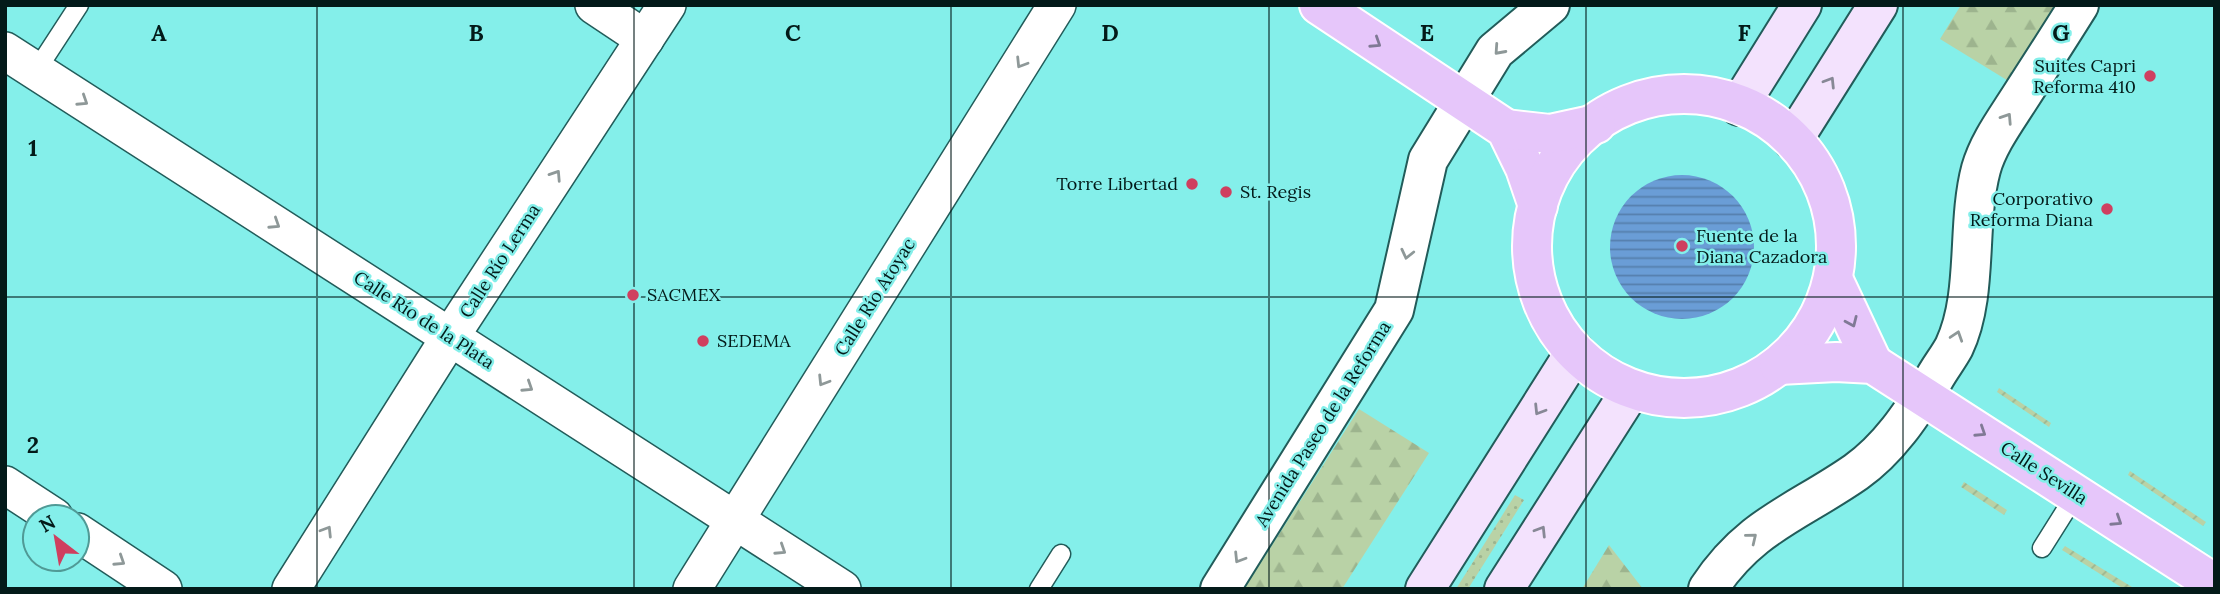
<svg xmlns="http://www.w3.org/2000/svg" width="2220" height="594" viewBox="0 0 2220 594" font-family="Lora,serif">
<style>
.grass{fill:url(#grass-dots)}
.forest{fill:url(#forest-firs)}
.garden{fill:url(#garden-furrows)}
.water{fill:url(#water-rules)}
.lines{fill:none;stroke-linecap:round;stroke-linejoin:round}
.service-casing{stroke:#225c5a;stroke-width:21}
.minor-casing{stroke:#225c5a;stroke-width:40}
.tertiary-casing{stroke:#225c5a;stroke-width:42}
.secondary-casing{stroke:#225c5a;stroke-width:42}
.primary-casing{stroke:#fff;stroke-width:42}
.service{stroke:#fff;stroke-width:18}
.minor{stroke:#fff;stroke-width:37}
.tertiary{stroke:#fff;stroke-width:38}
.secondary{stroke:#f3e2fd;stroke-width:38}
.primary{stroke:#e6c6fa;stroke-width:38}
.oneway{stroke:#807995}
.oneway2{stroke:#8e9898}
.oneway3{stroke:#878896}
.grid{fill:none;stroke:#031a19;stroke-width:2;stroke-opacity:0.55}
.poi-dot{fill:#cf3f5f;stroke:#84efea;stroke-width:2.5}
.labels{text-anchor:middle;stroke-width:5;stroke-linejoin:round;paint-order:stroke}
.poi-label{font-size:18px;fill:#031a19;stroke:#84efea;text-anchor:start}
.street-label{font-size:18px;fill:#031a19;stroke:#84efea}
.grid-label{font-size:23px;text-anchor:middle;font-weight:bold;fill:#031a19;stroke:#84efea;stroke-width:5;stroke-linejoin:round;paint-order:stroke}
</style>
<defs>
<pattern id="grass-dots" width="8" height="8" patternUnits="userSpaceOnUse" patternTransform="scale(1.75)"><rect width="8" height="8" fill="#b9d2a6"/><path d="M2 2h.1M6 6h.1" fill="none" stroke="#9db48e" stroke-width="1.8" stroke-linecap="round"/></pattern>
<pattern id="forest-firs" width="22" height="20" patternUnits="userSpaceOnUse" patternTransform="scale(1.75)"><rect width="22" height="20" fill="#b9d2a6"/><path d="M5 1l3.5 6h-7zM16 11l3.5 6h-7z" fill="#9db48e"/></pattern>
<pattern id="garden-furrows" width="10" height="10" patternUnits="userSpaceOnUse" patternTransform="scale(1.75)"><rect width="10" height="10" fill="#b9d2a6"/><path d="M-1 1l2-2M0 10L10 0M9 11l2-2" fill="none" stroke="#9db48e"/></pattern>
<pattern id="water-rules" width="6" height="5" patternUnits="userSpaceOnUse" patternTransform="scale(1.75)"><rect width="6" height="5" fill="#6a9dd6"/><path d="M0 2.5h6" fill="none" stroke="#557fad"/></pattern>
</defs>
<rect width="100%" height="100%" fill="#84efea"/>
<path class="grass" d="M1515,495L1524,500L1468,589H1456Z"/>
<g class="forest">
<path d="M1961,5H2058L2010,82L1940,39Z"/>
<path d="M1359,409L1429,453L1342,589H1244Z"/>
<path d="M1609,545L1643,589H1582Z"/>
</g>
<g class="garden">
<path d="M1999,388L2051,423L2049,427L1997,392Z"/>
<path d="M2130,471L2206,522L2203,526L2128,475Z"/>
<path d="M1964,482L2007,510L2004,515L1961,487Z"/>
<path d="M2065,546L2132,587L2124,589L2062,550Z"/>
</g>
<circle class="water" cx="1682" cy="247" r="72"/>
<g class="lines">
<defs>
<g id="service">
<path d="M36,71L79,5"/>
<path d="M2042,548L2076,494"/>
<path d="M1039,589L1061,554"/>
</g>
<g id="minor">
<path d="M594,5L645,39"/>
<path d="M5,51L842,589"/>
<path d="M5,485L54,517"/>
<path d="M77,532L163,589"/>
<path d="M291,589L450,337L667,5"/>
<path d="M692,589L1057,5"/>
</g>
<g id="tertiary">
<path d="M1220,589L1394,310L1428,160L1495,51L1550,5"/>
<path d="M1708,589C1750,525 1797,513 1856,472C1890,448 1912,413 1934,379C1940,368 1948,358 1954,347C1979,294 1966,225 1981,169C1988,144 2005,121 2019,99C2039,68 2059,37 2079,5"/>
</g>
<g id="secondary">
<path d="M1739,106L1802,5"/>
<path d="M1793,140L1878,5"/>
<path d="M1425,589L1575,352"/>
<path d="M1504,589L1631,390"/>
</g>
<g id="primary">
<path d="M1319,5L1506,129L1525,168L1538,206"/>
<circle cx="1684" cy="246" r="152"/>
<path d="M1506,129L1550,134L1596,124"/>
<path d="M1833,279L1873,364"/>
<path d="M1779,365L1836,362L1873,364L2215,584"/>
</g>
</defs>
<use href="#service" class="service-casing"/>
<use href="#minor" class="minor-casing"/>
<use href="#tertiary" class="tertiary-casing"/>
<use href="#secondary" class="secondary-casing"/>
<use href="#primary" class="primary-casing"/>
<use href="#service" class="service"/>
<use href="#minor" class="minor"/>
<use href="#tertiary" class="tertiary"/>
<use href="#secondary" class="secondary"/>
<use href="#primary" class="primary"/>
</g>
<defs><path id="oneway-chevron" d="M-2-3.5L2.5 0L-2 3.5" fill="none" stroke-width="1.6" stroke-linecap="round" stroke-linejoin="round" transform="scale(1.75)"/></defs>
<g class="oneway">
<use href="#oneway-chevron" transform="translate(1376 43) rotate(33)"/>
<use href="#oneway-chevron" transform="translate(1852 322) rotate(66)"/>
<use href="#oneway-chevron" transform="translate(1981 432) rotate(33)"/>
<use href="#oneway-chevron" transform="translate(2117 521) rotate(33)"/>
</g>
<g class="oneway2">
<use href="#oneway-chevron" transform="translate(1499 50) rotate(132)"/>
<use href="#oneway-chevron" transform="translate(1021 63) rotate(122)"/>
<use href="#oneway-chevron" transform="translate(83 101) rotate(33)"/>
<use href="#oneway-chevron" transform="translate(2007 118) rotate(-57)"/>
<use href="#oneway-chevron" transform="translate(556 175) rotate(-57)"/>
<use href="#oneway-chevron" transform="translate(275 224) rotate(33)"/>
<use href="#oneway-chevron" transform="translate(1407 254) rotate(103)"/>
<use href="#oneway-chevron" transform="translate(1957 336) rotate(-72)"/>
<use href="#oneway-chevron" transform="translate(823 381) rotate(122)"/>
<use href="#oneway-chevron" transform="translate(528 387) rotate(33)"/>
<use href="#oneway-chevron" transform="translate(327 531) rotate(-58)"/>
<use href="#oneway-chevron" transform="translate(1752 538) rotate(-39)"/>
<use href="#oneway-chevron" transform="translate(781 550) rotate(33)"/>
<use href="#oneway-chevron" transform="translate(1239 558) rotate(122)"/>
<use href="#oneway-chevron" transform="translate(120 561) rotate(33)"/>
</g>
<g class="oneway3">
<use href="#oneway-chevron" transform="translate(1830 82) rotate(-58)"/>
<use href="#oneway-chevron" transform="translate(1539 410) rotate(122)"/>
<use href="#oneway-chevron" transform="translate(1541 531) rotate(-58)"/>
</g>
<path class="grid" d="M317,5V589M634,5V589M951,5V589M1269,5V589M1586,5V589M1903,5V589M5,297H2215"/>
<g class="poi-dot">
<circle cx="2150" cy="76" r="7"/>
<circle cx="1192" cy="184" r="7"/>
<circle cx="1226" cy="192" r="7"/>
<circle cx="2107" cy="209" r="7"/>
<circle cx="1682" cy="246" r="7"/>
<circle cx="633" cy="295" r="7"/>
<circle cx="703" cy="341" r="7"/>
</g>
<g class="labels">
<g class="poi-label">
<text x="2136" y="72" text-anchor="end">Suites Capri<tspan x="2136" dy="21">Reforma 410</tspan></text>
<text x="1178" y="190" text-anchor="end">Torre Libertad</text>
<text x="1240" y="198">St. Regis</text>
<text x="2093" y="205" text-anchor="end">Corporativo<tspan x="2093" dy="21">Reforma Diana</tspan></text>
<text x="1696" y="242">Fuente de la<tspan x="1696" dy="21">Diana Cazadora</tspan></text>
<text x="647" y="301">SACMEX</text>
<text x="717" y="347">SEDEMA</text>
</g>
<g class="street-label">
<text transform="translate(500 261) rotate(-57)" y="6">Calle Río Lerma</text>
<text transform="translate(875 297) rotate(-58)" y="6">Calle Río Atoyac</text>
<text transform="translate(424 320) rotate(33)" y="6">Calle Río de la Plata</text>
<text transform="translate(1323 424) rotate(-58)" y="6">Avenida Paseo de la Reforma</text>
<text transform="translate(2044 473) rotate(33)" y="6">Calle Sevilla</text>
</g>
</g>
<g class="grid-label">
<text x="159" y="41">A</text>
<text x="476" y="41">B</text>
<text x="793" y="41">C</text>
<text x="1110" y="41">D</text>
<text x="1427" y="41">E</text>
<text x="1744" y="41">F</text>
<text x="2061" y="41">G</text>
<text x="33" y="156">1</text>
<text x="33" y="453">2</text>
</g>
<rect width="2220" height="594" fill="none" stroke="#031a19" stroke-width="14"/>
<g transform="translate(56 538) rotate(329)"><circle r="33" fill="#84efea" stroke="#509a96" stroke-width="2"/>
<path d="M0-5L12 26L0 18L-12 26Z" fill="#cf3f5f"/>
<text y="-10" font-size="19" font-weight="bold" text-anchor="middle" fill="#031a19">N</text>
</g>
</svg>
